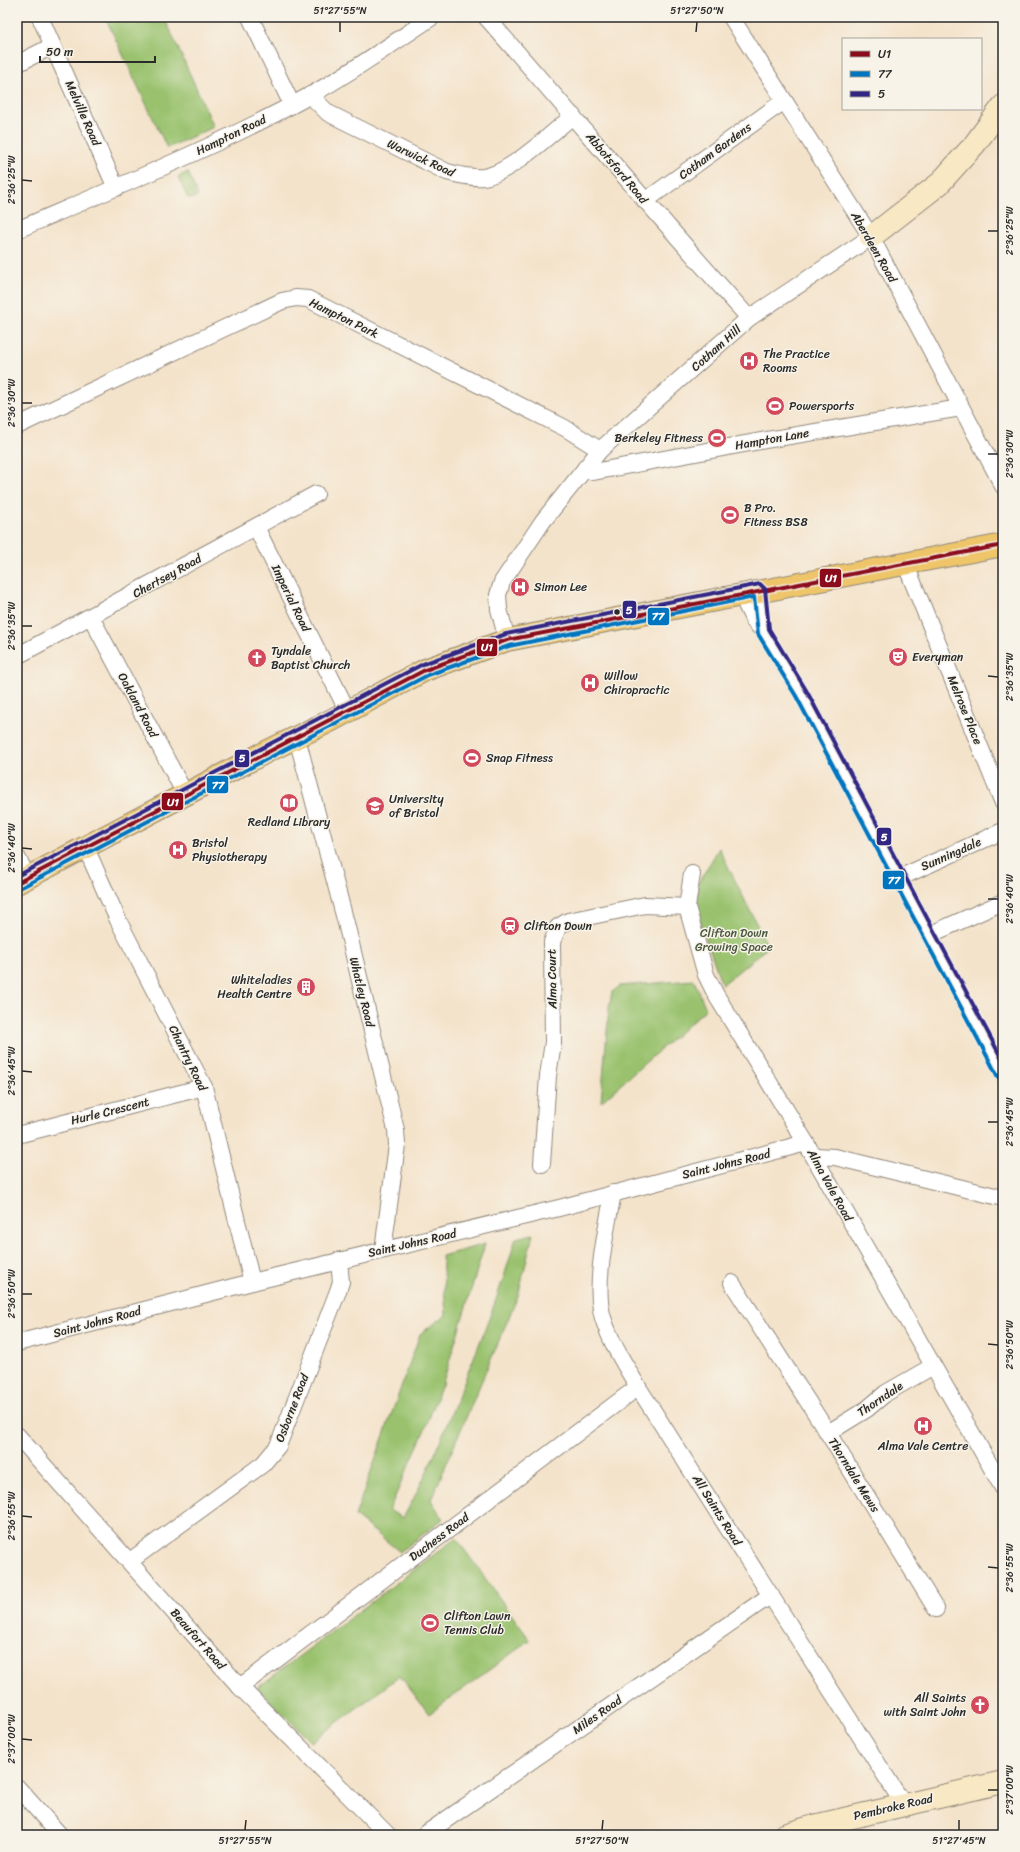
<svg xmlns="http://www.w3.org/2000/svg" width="1020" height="1852" viewBox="0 0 1020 1852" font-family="Sriracha,sans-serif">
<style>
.green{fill:#9ac26e;stroke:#62764c}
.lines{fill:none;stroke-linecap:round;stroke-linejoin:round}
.street-casing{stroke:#90877b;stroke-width:18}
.secondary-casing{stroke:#90877b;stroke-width:24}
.primary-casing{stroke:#90877b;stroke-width:24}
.street{stroke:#fff;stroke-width:16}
.secondary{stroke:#f8e8c3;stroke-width:22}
.primary{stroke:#eec569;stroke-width:22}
.bus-1-casing{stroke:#f7f3e8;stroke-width:7}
.bus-2-casing{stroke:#f7f3e8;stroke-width:7}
.bus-3-casing{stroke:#f7f3e8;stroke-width:7}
.bus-1{stroke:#8b0d1b;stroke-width:4}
.bus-2{stroke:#0075bf;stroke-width:4}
.bus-3{stroke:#312783;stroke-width:4}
.ticks{fill:none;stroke:#2b2b2b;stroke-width:1.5}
.bus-dot{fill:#2b2b2b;stroke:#f7f3e8;stroke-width:1.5}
.labels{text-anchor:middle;stroke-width:3;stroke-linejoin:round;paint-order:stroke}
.street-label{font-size:12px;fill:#2b2b2b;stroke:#f7f3e8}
.poi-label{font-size:12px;fill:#2b2b2b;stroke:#f7f3e8;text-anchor:start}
.park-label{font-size:12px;fill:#4c583f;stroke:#f7f3e8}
.line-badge{stroke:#f7f3e8;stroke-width:1.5}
.badge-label{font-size:11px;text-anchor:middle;font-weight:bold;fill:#fff}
.neatline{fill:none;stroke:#2b2b2b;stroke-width:1.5}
.ticks-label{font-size:10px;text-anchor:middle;fill:#2b2b2b}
</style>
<rect width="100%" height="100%" fill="#f7f3e8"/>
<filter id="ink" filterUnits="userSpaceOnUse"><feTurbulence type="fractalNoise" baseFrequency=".025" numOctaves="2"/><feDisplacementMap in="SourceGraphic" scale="8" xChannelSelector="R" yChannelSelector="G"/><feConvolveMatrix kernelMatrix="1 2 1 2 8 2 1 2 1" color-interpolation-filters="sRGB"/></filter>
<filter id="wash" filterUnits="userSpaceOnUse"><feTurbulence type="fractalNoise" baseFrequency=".012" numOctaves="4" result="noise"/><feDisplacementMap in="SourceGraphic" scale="16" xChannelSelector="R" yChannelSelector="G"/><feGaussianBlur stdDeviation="0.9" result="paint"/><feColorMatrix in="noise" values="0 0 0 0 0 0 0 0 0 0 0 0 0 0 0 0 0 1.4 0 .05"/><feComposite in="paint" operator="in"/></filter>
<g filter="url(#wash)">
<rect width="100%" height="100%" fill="#f4e3cb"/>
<g class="green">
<path d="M105,17H164L214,127L167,148Z"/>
<path d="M188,172L198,196L191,199L187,197L178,177Z"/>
<path d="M719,848L768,947L722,985L697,912V885Z"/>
<path d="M694,980L706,1009L601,1102L609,1007L612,992L620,986Z"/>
<path d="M533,1234L518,1296L431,1500L443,1519L400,1552L355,1516L420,1334L446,1315L442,1256L485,1244L443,1382L423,1434L389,1510L403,1518C425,1480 441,1439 457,1399C479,1346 500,1293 516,1238Z"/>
<path d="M456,1538L530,1640L429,1714L400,1676L311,1742L257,1688Z"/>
</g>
</g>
<g filter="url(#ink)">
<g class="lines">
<defs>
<g id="street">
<path d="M40,17L116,188"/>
<path d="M250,17L292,105"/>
<path d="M486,17C574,117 660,219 749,318"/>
<path d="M731,17L871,237L1003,486"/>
<path d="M17,64L52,46"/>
<path d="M310,95L328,113L447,172C458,175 470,178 483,177C510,174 551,133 573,116"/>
<path d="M645,201L784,101"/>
<path d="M17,230C115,188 215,147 309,96C352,72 392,44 432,17"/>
<path d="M17,426L282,301L296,298L308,299L565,428L600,450"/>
<path d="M586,467L593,472L766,440L961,408"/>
<path d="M256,527L348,712"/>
<path d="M905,563L1003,803"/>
<path d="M759,590L763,631"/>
<path d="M741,594L754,621L763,631L801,693L1003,1074"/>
<path d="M91,617L185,794"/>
<path d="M507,640L499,609L498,595L502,582L543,521L600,450L749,318L871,237"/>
<path d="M17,656L316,494"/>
<path d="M297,738L346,923L396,1130L397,1145L383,1250"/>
<path d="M86,848L118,920L204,1087L252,1282"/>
<path d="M17,857L28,877"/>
<path d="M692,874L687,907L706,975L716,995L806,1143L1003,1488"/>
<path d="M899,878L1003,831"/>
<path d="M929,935L1003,902"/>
<path d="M17,1135L204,1087"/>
<path d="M814,1156L835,1157L1003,1198"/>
<path d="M542,1164L548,1076L553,1042L552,942L558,927L568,921L645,905L687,907"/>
<path d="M613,1193C607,1227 593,1286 603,1318C611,1343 625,1365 638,1387L904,1805"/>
<path d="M732,1283L828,1433L936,1609"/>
<path d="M17,1343L252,1282L559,1208L806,1143"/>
<path d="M828,1433L867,1409L886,1393L933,1366"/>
<path d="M17,1435L240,1687L388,1835"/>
<path d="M130,1561L263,1464L278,1446L338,1291L341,1282L339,1260"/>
<path d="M240,1687L638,1387"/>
<path d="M17,1787L60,1835"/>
<path d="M424,1835L771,1595"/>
</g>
<g id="secondary">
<path d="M871,237L939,184L974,145L1003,106"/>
<path d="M784,1835L814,1826L1003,1782"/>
</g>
<path id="primary" d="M17,883L268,751L330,721L425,670L507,640L1003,545"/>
</defs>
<use href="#street" class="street-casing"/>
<use href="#secondary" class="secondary-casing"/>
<use href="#primary" class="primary-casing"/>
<use href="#street" class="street"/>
<use href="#secondary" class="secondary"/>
<use href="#primary" class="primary"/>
<defs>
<path id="bus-1" d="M17,883L425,670L507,640L1003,545"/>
<path id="bus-2" d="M20,888L428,675L509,646L754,597L758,634L796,696L998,1077"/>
<path id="bus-3" d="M17,876L423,664L506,634L760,584L765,589L769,629L806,690L1003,1061"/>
</defs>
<use href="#bus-1" class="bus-1-casing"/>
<use href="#bus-2" class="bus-2-casing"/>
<use href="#bus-3" class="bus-3-casing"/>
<use href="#bus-1" class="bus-1"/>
<use href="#bus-2" class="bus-2"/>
<use href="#bus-3" class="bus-3"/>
</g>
</g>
<path class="ticks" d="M340,32V22M696,32L697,22M22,180L32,181M988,231H998M22,403H32M988,454H998M22,626H32M988,676L998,677M22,848L32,849M988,899H998M22,1071L32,1072M988,1122H998M22,1294H32M988,1344L998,1345M22,1516L32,1517M988,1567L998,1568M22,1739L32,1740M988,1790H998M245,1830L246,1820M602,1830L603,1820M959,1830V1820"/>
<defs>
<symbol id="hospital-disc" viewBox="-11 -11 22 22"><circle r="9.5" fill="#d1495b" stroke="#f7f3e8"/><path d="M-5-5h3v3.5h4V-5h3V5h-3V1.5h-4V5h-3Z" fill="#fff"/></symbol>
<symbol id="stadium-disc" viewBox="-11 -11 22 22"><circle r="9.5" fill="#d1495b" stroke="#f7f3e8"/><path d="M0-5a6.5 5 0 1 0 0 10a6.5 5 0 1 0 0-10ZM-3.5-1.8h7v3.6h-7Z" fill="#fff"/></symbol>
<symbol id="theatre-disc" viewBox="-11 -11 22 22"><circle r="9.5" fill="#d1495b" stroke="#f7f3e8"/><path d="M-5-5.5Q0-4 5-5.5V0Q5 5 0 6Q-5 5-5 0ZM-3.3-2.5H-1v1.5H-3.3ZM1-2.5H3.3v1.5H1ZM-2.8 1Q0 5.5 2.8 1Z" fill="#fff"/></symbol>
<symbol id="church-disc" viewBox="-11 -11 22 22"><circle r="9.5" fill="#d1495b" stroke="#f7f3e8"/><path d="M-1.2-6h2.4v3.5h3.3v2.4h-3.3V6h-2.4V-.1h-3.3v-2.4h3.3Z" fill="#fff"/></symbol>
<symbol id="library-disc" viewBox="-11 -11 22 22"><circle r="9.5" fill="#d1495b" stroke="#f7f3e8"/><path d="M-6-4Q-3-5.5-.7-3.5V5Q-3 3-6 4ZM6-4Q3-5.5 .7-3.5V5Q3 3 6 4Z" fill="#fff"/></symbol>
<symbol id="university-disc" viewBox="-11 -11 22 22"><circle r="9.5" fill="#d1495b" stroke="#f7f3e8"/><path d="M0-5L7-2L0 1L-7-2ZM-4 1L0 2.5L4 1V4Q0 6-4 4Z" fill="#fff"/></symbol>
<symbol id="station-disc" viewBox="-11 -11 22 22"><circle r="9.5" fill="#d1495b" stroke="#f7f3e8"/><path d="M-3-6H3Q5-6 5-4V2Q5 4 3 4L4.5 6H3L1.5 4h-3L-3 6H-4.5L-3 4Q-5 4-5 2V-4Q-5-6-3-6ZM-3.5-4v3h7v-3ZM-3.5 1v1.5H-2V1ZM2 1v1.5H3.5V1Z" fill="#fff"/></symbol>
<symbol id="building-disc" viewBox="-11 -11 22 22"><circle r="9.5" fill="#d1495b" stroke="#f7f3e8"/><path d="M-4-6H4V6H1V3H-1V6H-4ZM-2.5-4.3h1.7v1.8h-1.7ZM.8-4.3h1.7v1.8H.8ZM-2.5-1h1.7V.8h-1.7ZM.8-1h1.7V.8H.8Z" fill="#fff"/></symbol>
</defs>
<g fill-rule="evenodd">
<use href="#hospital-disc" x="738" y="350" width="22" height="22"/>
<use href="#stadium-disc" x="764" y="395" width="22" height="22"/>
<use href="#stadium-disc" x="706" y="427" width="22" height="22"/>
<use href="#stadium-disc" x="719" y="504" width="22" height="22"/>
<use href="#hospital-disc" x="509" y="576" width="22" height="22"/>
<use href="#theatre-disc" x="887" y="646" width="22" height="22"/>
<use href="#church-disc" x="246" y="647" width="22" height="22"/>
<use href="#hospital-disc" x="579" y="672" width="22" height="22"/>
<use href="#stadium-disc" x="461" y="747" width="22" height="22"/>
<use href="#library-disc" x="278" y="792" width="22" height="22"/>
<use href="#university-disc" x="364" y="795" width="22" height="22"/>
<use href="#hospital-disc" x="167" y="839" width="22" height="22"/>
<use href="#station-disc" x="499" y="915" width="22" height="22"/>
<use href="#building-disc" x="295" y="976" width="22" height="22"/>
<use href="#hospital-disc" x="912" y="1415" width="22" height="22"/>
<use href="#stadium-disc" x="419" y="1612" width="22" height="22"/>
<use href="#church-disc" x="969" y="1694" width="22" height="22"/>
</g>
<circle class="bus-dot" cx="617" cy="612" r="3.5"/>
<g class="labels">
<g class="street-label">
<text transform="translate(83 113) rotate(66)" y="4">Melville Road</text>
<text transform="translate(231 135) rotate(-26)" y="4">Hampton Road</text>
<text transform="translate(715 151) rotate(-36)" y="4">Cotham Gardens</text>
<text transform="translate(421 158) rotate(25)" y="4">Warwick Road</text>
<text transform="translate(617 168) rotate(50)" y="4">Abbotsford Road</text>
<text transform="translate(874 247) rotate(60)" y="4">Aberdeen Road</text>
<text transform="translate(344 318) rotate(26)" y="4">Hampton Park</text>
<text transform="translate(716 348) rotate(-42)" y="4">Cotham Hill</text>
<text transform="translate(772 439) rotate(-10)" y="4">Hampton Lane</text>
<text transform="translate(167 576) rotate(-29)" y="4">Chertsey Road</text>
<text transform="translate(291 598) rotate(64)" y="4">Imperial Road</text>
<text transform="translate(138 705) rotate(62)" y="4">Oakland Road</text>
<text transform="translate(965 710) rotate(68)" y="4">Melrose Place</text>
<text transform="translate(951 854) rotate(-24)" y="4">Sunningdale</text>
<text transform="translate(552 979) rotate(-91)" y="4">Alma Court</text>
<text transform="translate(362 992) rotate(76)" y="4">Whatley Road</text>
<text transform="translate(188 1058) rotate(64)" y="4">Chantry Road</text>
<text transform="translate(110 1111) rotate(-14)" y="4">Hurle Crescent</text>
<text transform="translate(726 1164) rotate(-14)" y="4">Saint Johns Road</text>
<text transform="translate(830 1185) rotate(61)" y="4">Alma Vale Road</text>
<text transform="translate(412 1243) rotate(-13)" y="4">Saint Johns Road</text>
<text transform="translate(97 1322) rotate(-15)" y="4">Saint Johns Road</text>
<text transform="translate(880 1399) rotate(-34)" y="4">Thorndale</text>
<text transform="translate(292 1408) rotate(-69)" y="4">Osborne Road</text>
<text transform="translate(854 1475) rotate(58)" y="4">Thorndale Mews</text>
<text transform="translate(717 1510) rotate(58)" y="4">All Saints Road</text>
<text transform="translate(439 1537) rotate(-37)" y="4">Duchess Road</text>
<text transform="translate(198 1639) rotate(49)" y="4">Beaufort Road</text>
<text transform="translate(597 1715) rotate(-35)" y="4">Miles Road</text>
<text transform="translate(893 1807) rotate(-13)" y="4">Pembroke Road</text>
</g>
<g class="poi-label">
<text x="763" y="358">The Practice<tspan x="763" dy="14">Rooms</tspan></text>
<text x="789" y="410">Powersports</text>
<text x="703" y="442" text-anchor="end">Berkeley Fitness</text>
<text x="744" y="512">B Pro.<tspan x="744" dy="14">Fitness BS8</tspan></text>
<text x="534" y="591">Simon Lee</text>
<text x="271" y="655">Tyndale<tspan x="271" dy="14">Baptist Church</tspan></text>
<text x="912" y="661">Everyman</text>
<text x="604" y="680">Willow<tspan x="604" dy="14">Chiropractic</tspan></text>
<text x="486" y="762">Snap Fitness</text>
<text x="389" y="803">University<tspan x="389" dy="14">of Bristol</tspan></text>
<text x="289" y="826" text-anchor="middle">Redland Library</text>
<text x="192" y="847">Bristol<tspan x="192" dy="14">Physiotherapy</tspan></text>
<text x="524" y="930">Clifton Down</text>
<text x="292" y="984" text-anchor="end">Whiteladies<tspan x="292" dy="14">Health Centre</tspan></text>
<text x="923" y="1450" text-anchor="middle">Alma Vale Centre</text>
<text x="444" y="1620">Clifton Lawn<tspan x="444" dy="14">Tennis Club</tspan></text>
<text x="966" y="1702" text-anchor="end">All Saints<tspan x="966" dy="14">with Saint John</tspan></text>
</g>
<g class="park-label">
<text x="734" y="937">Clifton Down<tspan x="734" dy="14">Growing Space</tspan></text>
</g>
</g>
<g class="line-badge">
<rect x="819" y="568" width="23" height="20" rx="4" fill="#8b0d1b"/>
<rect x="622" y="600" width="15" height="19" rx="4" fill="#312783"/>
<rect x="647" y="607" width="23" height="19" rx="4" fill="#0075bf"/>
<rect x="476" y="638" width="22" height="19" rx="4" fill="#8b0d1b"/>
<rect x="234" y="749" width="16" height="19" rx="4" fill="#312783"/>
<rect x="206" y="775" width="23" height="19" rx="4" fill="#0075bf"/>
<rect x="161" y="792" width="23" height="19" rx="4" fill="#8b0d1b"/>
<rect x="876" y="827" width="16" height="19" rx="4" fill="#312783"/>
<rect x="882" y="870" width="23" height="20" rx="4" fill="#0075bf"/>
</g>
<g class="badge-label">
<text x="831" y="582">U1</text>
<text x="629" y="614">5</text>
<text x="658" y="620">77</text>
<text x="487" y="651">U1</text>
<text x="242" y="762">5</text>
<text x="218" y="789">77</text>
<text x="173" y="806">U1</text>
<text x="884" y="841">5</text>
<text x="894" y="884">77</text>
</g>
<rect width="1020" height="1852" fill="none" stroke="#f7f3e8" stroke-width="44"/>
<rect x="842" y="38" width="140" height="72" fill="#f7f3e8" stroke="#a5a39c"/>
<rect x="850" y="51" width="20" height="6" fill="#8b0d1b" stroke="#a5a39c"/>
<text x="878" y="58" font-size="12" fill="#2b2b2b">U1</text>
<rect x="850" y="71" width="20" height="6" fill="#0075bf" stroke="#a5a39c"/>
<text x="878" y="78" font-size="12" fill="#2b2b2b">77</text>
<rect x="850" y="91" width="20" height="6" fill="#312783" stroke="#a5a39c"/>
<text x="878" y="98" font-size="12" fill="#2b2b2b">5</text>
<path d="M40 56v6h115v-6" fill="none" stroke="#2b2b2b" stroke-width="2"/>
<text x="46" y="56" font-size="12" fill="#2b2b2b" stroke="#f7f3e8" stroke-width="3" paint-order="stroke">50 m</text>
<rect x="22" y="22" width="976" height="1808" class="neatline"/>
<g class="ticks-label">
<text x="340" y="14">51°27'55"N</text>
<text x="697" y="14">51°27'50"N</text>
<text transform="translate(11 180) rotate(-90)" y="4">2°36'25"W</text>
<text transform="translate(1009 231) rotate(-90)" y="4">2°36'25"W</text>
<text transform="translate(11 403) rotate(-90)" y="4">2°36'30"W</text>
<text transform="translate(1009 454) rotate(-90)" y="4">2°36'30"W</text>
<text transform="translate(11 626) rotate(-90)" y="4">2°36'35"W</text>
<text transform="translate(1009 677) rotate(-90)" y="4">2°36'35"W</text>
<text transform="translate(11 848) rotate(-90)" y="4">2°36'40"W</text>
<text transform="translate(1009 899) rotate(-90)" y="4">2°36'40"W</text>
<text transform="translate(11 1071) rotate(-90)" y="4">2°36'45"W</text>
<text transform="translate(1009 1122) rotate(-90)" y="4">2°36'45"W</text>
<text transform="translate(11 1294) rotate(-90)" y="4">2°36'50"W</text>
<text transform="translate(1009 1345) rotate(-90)" y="4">2°36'50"W</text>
<text transform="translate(11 1516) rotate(-90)" y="4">2°36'55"W</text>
<text transform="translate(1009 1568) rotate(-90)" y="4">2°36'55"W</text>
<text transform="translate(11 1739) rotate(-90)" y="4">2°37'00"W</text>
<text transform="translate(1009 1790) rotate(-90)" y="4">2°37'00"W</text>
<text x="245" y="1844">51°27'55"N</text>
<text x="602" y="1844">51°27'50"N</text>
<text x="959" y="1844">51°27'45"N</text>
</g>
</svg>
